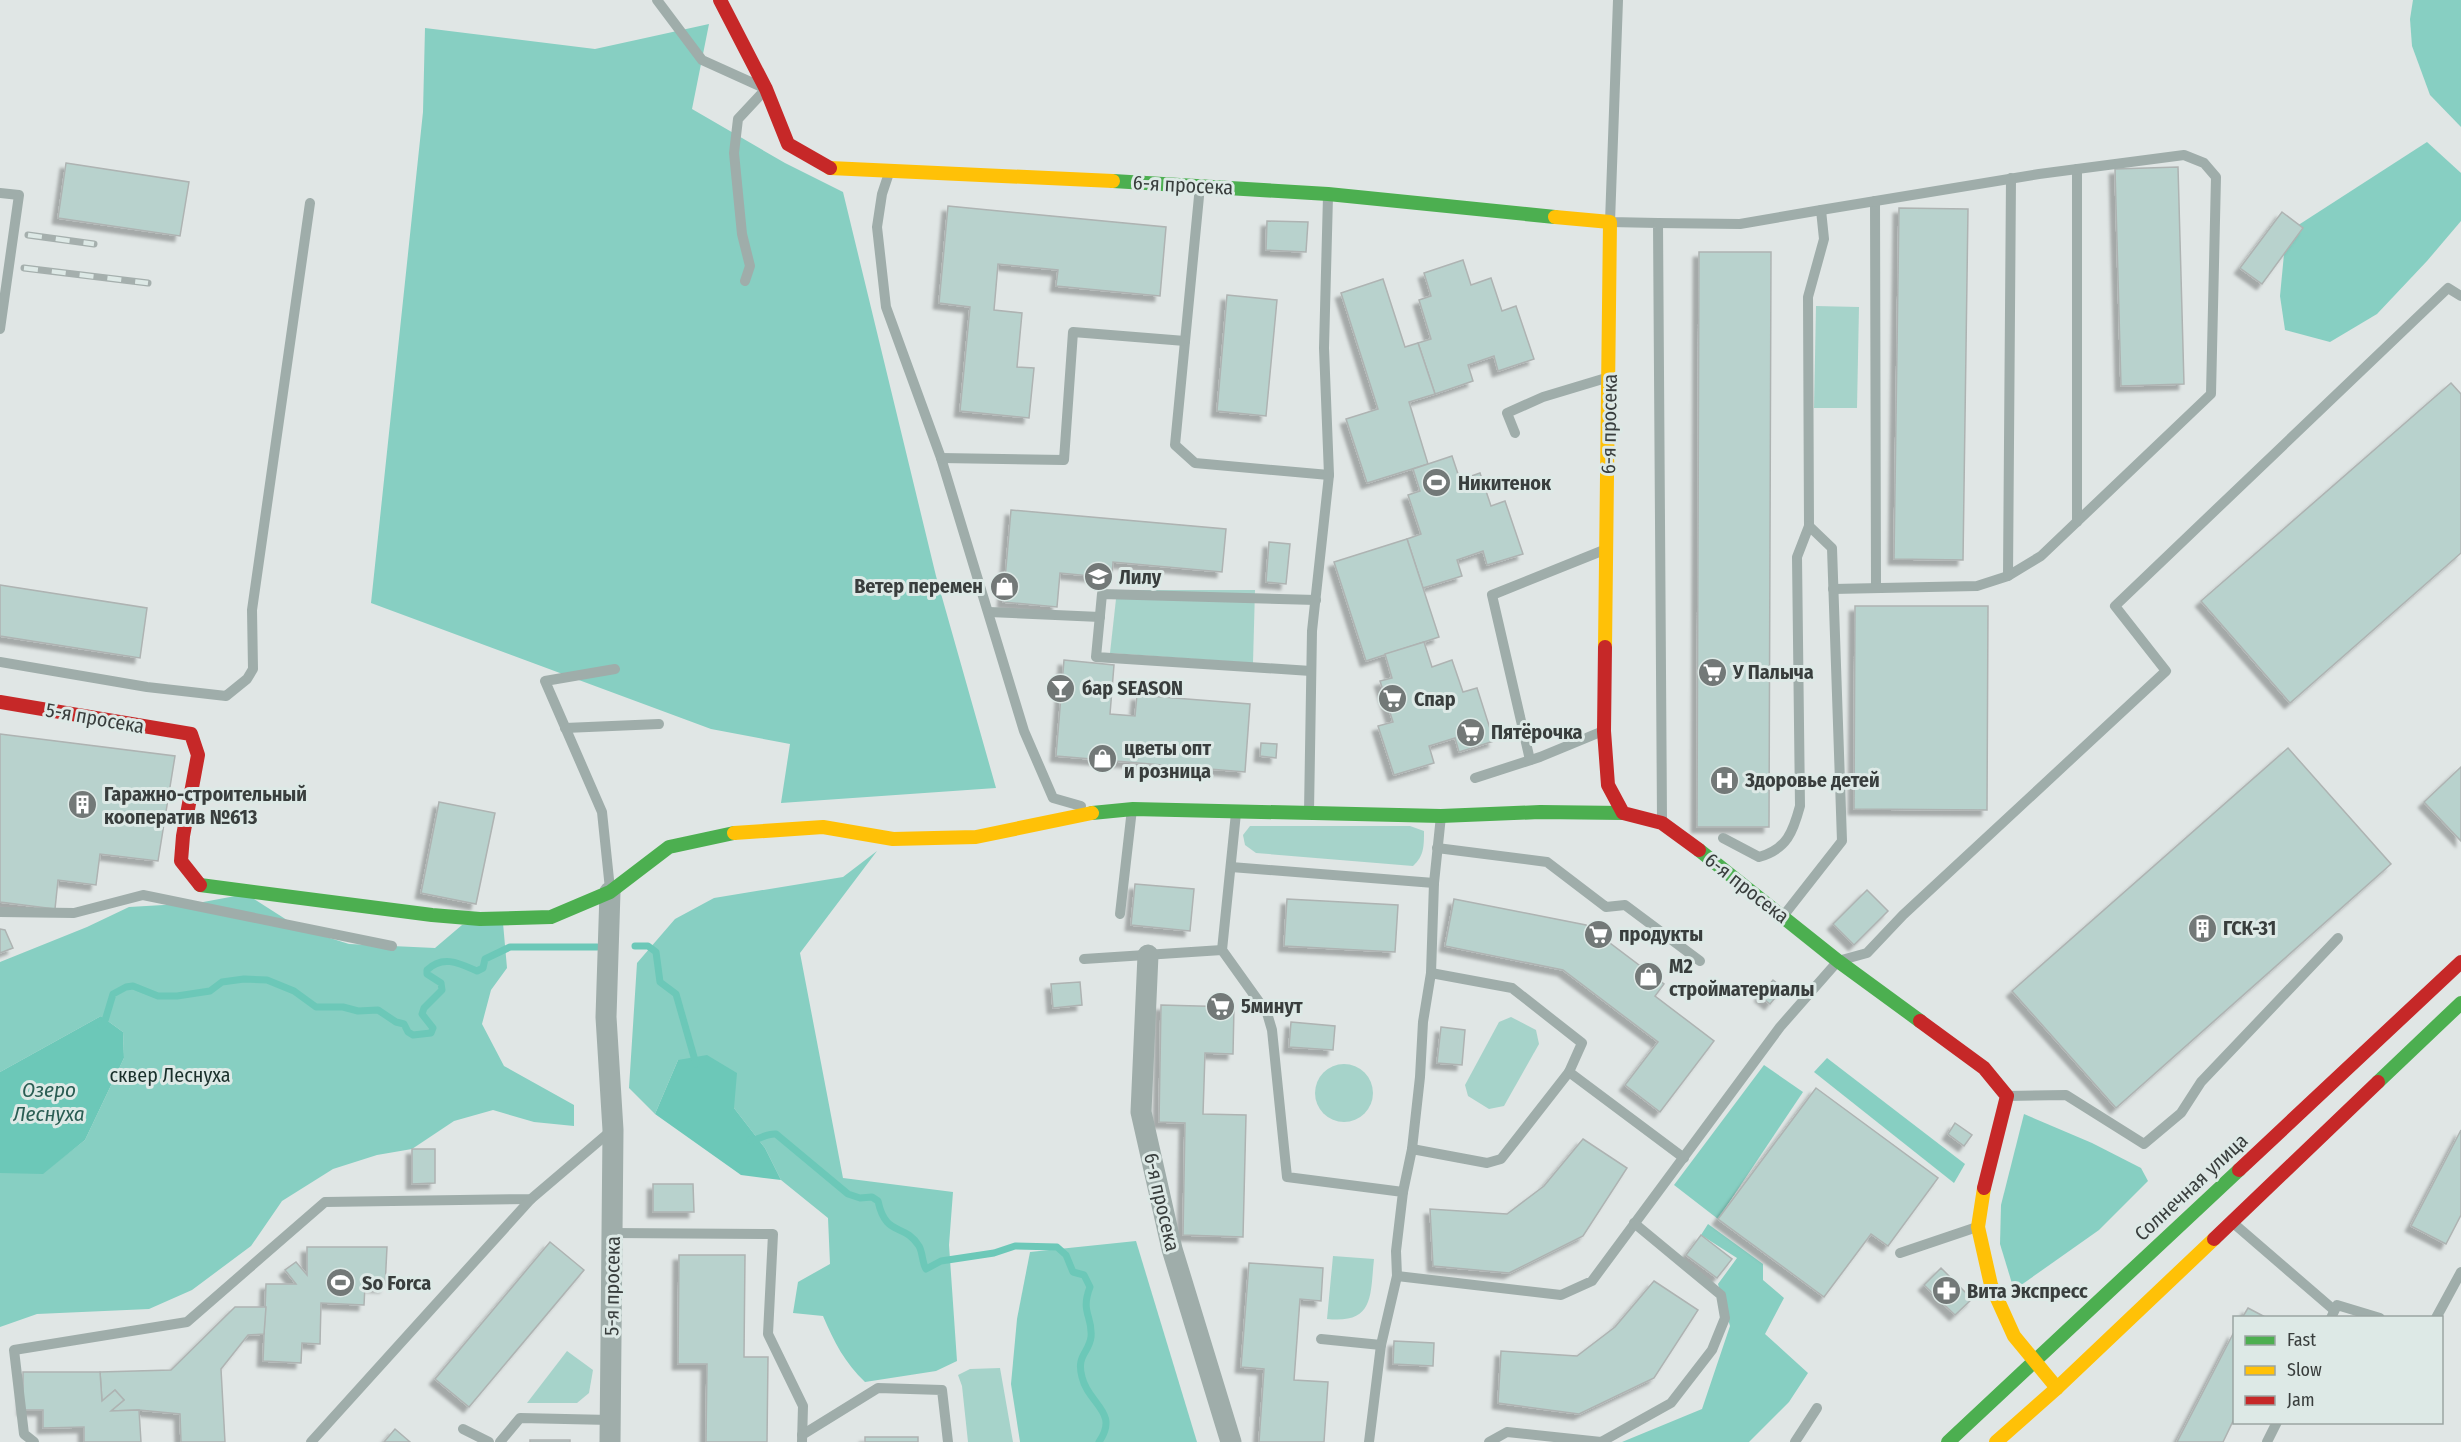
<svg xmlns="http://www.w3.org/2000/svg" width="2461" height="1442" viewBox="0 0 2461 1442" font-family="'Fira Sans Condensed',sans-serif">
<style>
.green{fill:#a6d3ca}
.forest{fill:#87cfc2}
.water{fill:#6cc8b8}
.lines{fill:none;stroke-linecap:round;stroke-linejoin:round}
.stream{stroke:#6cc8b8;stroke-width:7}
.building{fill:#b8d2cd;stroke:#aeb3b2;stroke-width:1.5;filter:url(#shadow)}
.lane{stroke:#9fadaa;stroke-width:10}
.street{stroke:#9fadaa;stroke-width:21}
.fast{stroke:#4caf50;stroke-width:14}
.slow{stroke:#ffc107;stroke-width:14}
.jam{stroke:#c62828;stroke-width:14}
.rail-casing{stroke:#a5afad;stroke-width:7}
.rail{stroke:#dde9e6;stroke-width:4.5;stroke-dasharray:14;stroke-linecap:butt}
.labels{text-anchor:middle;stroke-width:6;stroke-linejoin:round;paint-order:stroke}
.street-label{font-size:20px;fill:#393e3d;stroke:#dde9e6}
.poi-label{font-size:20px;font-weight:bold;fill:#393e3d;stroke:#dde9e6;text-anchor:start}
.park-label{font-size:20px;fill:#192f2a;stroke:#dde9e6}
.water-label{font-size:21px;font-style:italic;fill:#2a5d53;stroke:#dde9e6}
</style>
<defs>
<filter id="shadow"><feDropShadow dx="-5.5" dy="5.5" stdDeviation="1.5" flood-color="#0004"/></filter>
</defs>
<rect width="100%" height="100%" fill="#e0e6e5"/>
<g class="green">
<path d="M1816,306L1859,307L1857,408H1814Z"/>
<path d="M1117,590H1255L1253,663L1110,653Z"/>
<path d="M1250,826H1410L1424,831C1424,846 1424,856 1413,866L1256,853L1245,845L1243,835Z"/>
<path d="M1511,1017L1536,1030L1539,1044L1504,1106L1489,1109L1468,1096L1465,1085L1499,1022Z"/>
<circle cx="1344" cy="1093" r="29"/>
<path d="M1333,1256L1374,1259C1370,1295 1375,1324 1327,1319Z"/>
<path d="M567,1351L593,1370L589,1393L577,1403H527Z"/>
<path d="M1000,1368L1013,1442H968L962,1386L958,1375L970,1369Z"/>
</g>
<g class="forest">
<path d="M2413,0H2461V127L2430,95L2412,46L2410,19Z"/>
<path d="M709,24L692,109L785,163L843,192L936,576L996,788L781,803L790,744L711,729L371,603L423,112L425,28L595,49Z"/>
<path d="M2427,142L2461,173V221L2427,261L2377,314L2330,342L2285,330L2280,296L2286,233Z"/>
<path d="M877,851L800,953L843,1178L953,1192L949,1245L957,1361L936,1371L865,1382C845,1363 834,1342 823,1316L793,1313L798,1282L830,1264L828,1218L781,1180L765,1148L734,1108L678,1060L655,1114L629,1088L637,963L675,919L714,898L843,877Z"/>
<path d="M246,894L301,929L349,944L435,948L462,925L503,923L507,968L491,990L482,1024L504,1066L574,1105V1126L534,1122L493,1110L454,1121L412,1149L377,1155L333,1169L282,1201L251,1246L192,1290L149,1309L37,1314L0,1327V1173H43L85,1140L124,1058L123,1032L101,1016L0,1072V962L87,927L129,907L198,903Z"/>
<path d="M1827,1058L1965,1164L1954,1183L1814,1072Z"/>
<path d="M1764,1065L1803,1092L1718,1219L1674,1185Z"/>
<path d="M2024,1114L2092,1143L2141,1168L2148,1181L2099,1230L2014,1290L2000,1244L2001,1205Z"/>
<path d="M1708,1224L1763,1264V1280L1784,1298L1765,1334L1808,1373L1789,1402L1749,1442H1622L1702,1409L1730,1326L1718,1284L1737,1258L1701,1235Z"/>
<path d="M1136,1241L1197,1442H1020L1011,1384L1017,1319L1030,1252Z"/>
</g>
<g class="water">
<path d="M101,1016L123,1032L124,1058L85,1140L43,1174L0,1173V1072Z"/>
<path d="M707,1055L737,1073L734,1108L765,1148L781,1180L741,1175L655,1114L678,1060Z"/>
</g>
<g class="lines">
<g class="stream">
<path d="M635,946H648L656,952L660,982L676,994L696,1064"/>
<path d="M101,1026L104,1024L113,994L126,987L133,986L158,996H177L210,991L222,982L244,979L267,980L294,991L316,1007H343L358,1011L378,1010L396,1022L404,1024L408,1032L413,1035L431,1033L433,1028L422,1014L424,1008L442,990L441,983L427,974V970C443,954 461,964 477,971L483,968L485,959L510,947H597"/>
<path d="M750,1140C760,1140 766,1133 776,1134L848,1194L860,1198L872,1197L878,1201C886,1238 904,1222 919,1246C923,1253 922,1263 926,1269L941,1261L994,1253L1015,1246L1057,1247L1066,1255L1073,1272L1084,1275L1090,1287C1080,1313 1093,1316 1091,1337C1089,1353 1076,1355 1082,1377C1088,1404 1120,1412 1099,1442"/>
</g>
</g>
<g class="building">
<path d="M66,163L189,182L180,236L58,218Z"/>
<path d="M2178,167L2184,384L2121,386L2115,169Z"/>
<path d="M948,206L1166,227L1160,296L1056,286L1058,270L998,264L994,310L1022,313L1017,367L1034,368L1029,418L960,411L970,307L939,303Z"/>
<path d="M1899,208L1968,209L1963,560L1894,559Z"/>
<path d="M2282,212L2303,228L2262,284L2240,268Z"/>
<path d="M1267,221L1308,222L1306,252L1266,250Z"/>
<path d="M1699,252H1771L1769,827H1697Z"/>
<path d="M1463,260L1471,285L1491,278L1502,311L1516,306L1534,359L1498,371L1494,356L1468,365L1473,381L1435,394L1418,343L1431,339L1419,300L1431,296L1424,273Z"/>
<path d="M1383,279L1405,347L1418,343L1435,394L1409,402L1428,464L1367,483L1346,419L1378,409L1341,293Z"/>
<path d="M1227,295L1277,300L1266,416L1217,411Z"/>
<path d="M2451,383L2461,394V553L2290,703L2201,601Z"/>
<path d="M1452,456L1460,480L1480,473L1491,506L1505,501L1523,554L1487,565L1483,551L1457,560L1462,576L1423,588L1407,539L1421,534L1408,495L1420,491L1413,469Z"/>
<path d="M1011,510L1226,529L1222,572L1113,562L1112,578L1060,573L1057,607L1003,602Z"/>
<path d="M1407,539L1439,637L1366,661L1334,562Z"/>
<path d="M1269,542L1290,544L1286,584L1266,582Z"/>
<path d="M0,585L147,608L140,658L0,636Z"/>
<path d="M1855,606H1988L1987,810L1854,809Z"/>
<path d="M1424,642L1432,667L1452,660L1463,692L1477,688L1494,741L1459,752L1455,738L1429,746L1434,763L1394,775L1378,726L1393,722L1380,681L1392,678L1385,654Z"/>
<path d="M1064,660L1114,665L1110,714L1135,716L1137,695L1250,704L1245,772L1056,756Z"/>
<path d="M0,734L175,756L158,861L100,854L96,885L58,880L55,909L0,902Z"/>
<path d="M1261,743L1277,744L1276,758L1260,756Z"/>
<path d="M2288,748L2391,864L2116,1108L2012,991Z"/>
<path d="M2461,767V841L2424,802Z"/>
<path d="M439,802L495,813L476,904L421,893Z"/>
<path d="M1135,884L1194,889L1190,931L1131,925Z"/>
<path d="M1867,890L1888,911L1854,945L1833,924Z"/>
<path d="M1287,899L1398,905L1395,952L1284,946Z"/>
<path d="M1454,899L1586,925L1664,984L1655,996L1714,1041L1660,1112L1625,1085L1658,1042L1563,970L1445,946Z"/>
<path d="M0,929L5,930L13,948L0,953Z"/>
<path d="M1773,980L1783,988L1770,1004L1760,996Z"/>
<path d="M1080,982L1082,1005L1053,1008L1051,984Z"/>
<path d="M1161,1005L1234,1007L1233,1054L1205,1053L1203,1114L1246,1115L1243,1237L1183,1235L1185,1123L1159,1122Z"/>
<path d="M1291,1022L1335,1026L1333,1050L1289,1047Z"/>
<path d="M1441,1027L1465,1030L1462,1065L1437,1063Z"/>
<path d="M1816,1088L1938,1178L1888,1246L1871,1234L1824,1297L1718,1219Z"/>
<path d="M1955,1123L1972,1135L1964,1146L1948,1134Z"/>
<path d="M2461,1130V1215L2446,1244L2411,1226Z"/>
<path d="M1583,1139L1627,1168L1583,1236L1509,1273L1433,1266L1430,1209L1507,1214L1544,1186Z"/>
<path d="M412,1149H435V1183L412,1184Z"/>
<path d="M653,1184H693L694,1212H653Z"/>
<path d="M1701,1235L1732,1259L1717,1278L1686,1255Z"/>
<path d="M550,1242L584,1270L469,1407L435,1379Z"/>
<path d="M307,1247H387L385,1287L365,1286L364,1305L321,1303L320,1344L302,1343L301,1363L263,1361L266,1284H296L285,1270L296,1262L307,1275Z"/>
<path d="M679,1255H745L744,1357H768L767,1442H706L707,1364H678Z"/>
<path d="M1249,1263L1323,1268L1321,1301L1300,1299L1294,1380L1328,1382L1324,1442H1259L1264,1369L1241,1367Z"/>
<path d="M1941,1268L1972,1299L1955,1315L1924,1285Z"/>
<path d="M1654,1281L1698,1310L1654,1378L1579,1414L1498,1403L1501,1351L1577,1356L1615,1327Z"/>
<path d="M235,1307H266L264,1334L248,1335L221,1369L225,1442H181L180,1414L139,1410L111,1411L124,1400L115,1390L102,1401L100,1372L171,1370Z"/>
<path d="M2248,1308L2267,1318H2242Z"/>
<path d="M2234,1332V1419L2223,1442H2177Z"/>
<path d="M1394,1341L1434,1343L1433,1366L1393,1364Z"/>
<path d="M23,1372H100L102,1401L115,1390L124,1400L111,1411L139,1410L141,1442H84V1427L43,1428V1410H23Z"/>
<path d="M395,1429L410,1442H384Z"/>
<rect x="865" y="1437" width="53" height="5"/>
<rect x="530" y="1440" width="40" height="2"/>
</g>
<g class="lines">
<g class="lane">
<path d="M657,0L702,60L766,89L738,119L734,153L742,234L750,266L745,281"/>
<path d="M1618,0L1610,222L1658,223L1662,820"/>
<path d="M2077,169V522"/>
<path d="M889,173L882,194L877,227L886,307L941,458L1024,731L1053,798L1081,806"/>
<path d="M1200,186L1175,445L1195,463L1329,475"/>
<path d="M0,193L19,195L0,329"/>
<path d="M1875,201L1876,588"/>
<path d="M1821,210L2039,174L2184,155L2204,163L2216,177L2211,394L2041,556L2008,576L1977,586L1833,589"/>
<path d="M1658,223L1740,224L1821,210L1824,239L1808,297L1809,526L1797,557L1800,806C1793,832 1787,849 1759,857L1723,838"/>
<path d="M1515,433L1507,413L1543,397L1606,378"/>
<path d="M941,458L1064,460L1073,332L1185,341"/>
<path d="M2008,576L2011,178"/>
<path d="M989,612L1100,617"/>
<path d="M0,662L147,687L226,696L247,679L253,669L252,610L310,203"/>
<path d="M1311,671L1096,657L1102,594L1316,600"/>
<path d="M565,728L659,724"/>
<path d="M1530,760L1492,595L1604,550"/>
<path d="M1475,778L1540,757L1603,731"/>
<path d="M1309,812L1312,631L1329,475L1324,348L1328,196"/>
<path d="M1236,813L1222,950L1267,1013L1272,1030L1287,1177L1403,1192L1396,1251L1397,1276L1381,1345L1369,1442"/>
<path d="M1437,848L1547,862L1606,907L1625,905L1700,961"/>
<path d="M1231,867L1434,883"/>
<path d="M610,889L602,812L545,681L615,669"/>
<path d="M0,912L74,913L143,895L392,946"/>
<path d="M1120,914L1132,809"/>
<path d="M1784,915L1842,841L1832,548L1809,526"/>
<path d="M1084,959L1222,950"/>
<path d="M1431,973L1512,988L1582,1043L1569,1072"/>
<path d="M2007,1096L2066,1095L2144,1144L2181,1113L2201,1082L2338,938"/>
<path d="M1412,1149L1487,1163L1501,1159L1569,1072L1684,1158"/>
<path d="M1403,1192L1412,1149L1420,1077L1423,1022L1431,973L1434,883L1441,816"/>
<path d="M2232,1222L2334,1310"/>
<path d="M612,1233L773,1234L768,1334L803,1406L802,1442"/>
<path d="M1900,1253L1977,1227"/>
<path d="M1397,1276L1561,1295L1592,1281L1780,1027L1838,961L1867,953L1903,915L2166,671L2115,606L2448,288L2461,296"/>
<path d="M2331,1318L2337,1305L2380,1318"/>
<path d="M2436,1318L2461,1272"/>
<path d="M1321,1339L1381,1345"/>
<path d="M463,1429L489,1442"/>
<path d="M802,1435L878,1388L942,1390L948,1442"/>
<path d="M34,1442L24,1434L14,1350L187,1322L325,1202L531,1199L612,1130"/>
<path d="M311,1442L531,1199"/>
<path d="M500,1442L520,1418L610,1420"/>
<path d="M1489,1442L1507,1432L1601,1442L1671,1403L1712,1350L1725,1318L1721,1295L1634,1223"/>
<path d="M1795,1442L1817,1408"/>
<path d="M2267,1442L2277,1422"/>
</g>
<g class="street">
<path d="M1148,955L1141,1112L1172,1249L1231,1442"/>
<path d="M610,1442L613,1130L606,1017L610,892"/>
</g>
<g class="fast">
<path d="M1113,181L1328,194L1555,217"/>
<path d="M1092,813L1133,809L1441,816L1540,812L1623,813"/>
<path d="M1699,850L1838,961L1920,1021"/>
<path d="M200,885L432,915L480,919L551,917L610,892L669,847L734,833"/>
<path d="M2378,1082L2461,1003"/>
<path d="M1948,1442L2239,1170"/>
</g>
<g class="slow">
<path d="M830,168L1113,181"/>
<path d="M1555,217L1610,222L1605,647"/>
<path d="M734,833L823,827L893,839L976,837L1092,813"/>
<path d="M1984,1188L1978,1227L1991,1285L2014,1336L2057,1388"/>
<path d="M1996,1442L2057,1388L2214,1239"/>
</g>
<g class="jam">
<path d="M720,0L766,89L788,144L830,168"/>
<path d="M1605,647L1604,731L1608,785L1623,813L1662,823L1699,850"/>
<path d="M0,702L191,734L198,755L183,836L181,861L200,885"/>
<path d="M1920,1021L1984,1068L2007,1096L1984,1188"/>
<path d="M2239,1170L2461,962"/>
<path d="M2214,1239L2378,1082"/>
</g>
<defs>
<g id="rail">
<path d="M28,235L94,244"/>
<path d="M24,268L148,283"/>
</g>
</defs>
<use href="#rail" class="rail-casing"/>
<use href="#rail" class="rail"/>
</g>
<defs>
<symbol id="stadium-disc" viewBox="-11 -11 22 22"><circle r="9.5" fill="#737978" stroke="#dde9e6"/><path d="M0-5a6.5 5 0 1 0 0 10a6.5 5 0 1 0 0-10ZM-3.5-1.8h7v3.6h-7Z" fill="#fff"/></symbol>
<symbol id="school-disc" viewBox="-11 -11 22 22"><circle r="9.5" fill="#737978" stroke="#dde9e6"/><path d="M0-5L7-2L0 1L-7-2ZM-4 1L0 2.5L4 1V4Q0 6-4 4Z" fill="#fff"/></symbol>
<symbol id="shop-disc" viewBox="-11 -11 22 22"><circle r="9.5" fill="#737978" stroke="#dde9e6"/><path d="M-5-2.5h2.3a2.7 3.5 0 0 1 5.4 0H5L5.5 6h-11ZM-1.5-2.5h3a1.5 2.3 0 0 0-3 0Z" fill="#fff"/></symbol>
<symbol id="supermarket-disc" viewBox="-11 -11 22 22"><circle r="9.5" fill="#737978" stroke="#dde9e6"/><path d="M-6-5.5h2.5l.6 2H6L4.5 2H-2.5L-4.4-4H-6ZM-1.5 3.2a1.3 1.3 0 1 0 .1 0ZM3 3.2a1.3 1.3 0 1 0 .1 0Z" fill="#fff"/></symbol>
<symbol id="bar-disc" viewBox="-11 -11 22 22"><circle r="9.5" fill="#737978" stroke="#dde9e6"/><path d="M-6-5H6L.8 .8V4.5H3.5V6h-7V4.5H-.8V.8Z" fill="#fff"/></symbol>
<symbol id="hospital-disc" viewBox="-11 -11 22 22"><circle r="9.5" fill="#737978" stroke="#dde9e6"/><path d="M-5-5h3v3.5h4V-5h3V5h-3V1.5h-4V5h-3Z" fill="#fff"/></symbol>
<symbol id="building-disc" viewBox="-11 -11 22 22"><circle r="9.5" fill="#737978" stroke="#dde9e6"/><path d="M-4-6H4V6H1V3H-1V6H-4ZM-2.5-4.3h1.7v1.8h-1.7ZM.8-4.3h1.7v1.8H.8ZM-2.5-1h1.7V.8h-1.7ZM.8-1h1.7V.8H.8Z" fill="#fff"/></symbol>
<symbol id="pharmacy-disc" viewBox="-11 -11 22 22"><circle r="9.5" fill="#737978" stroke="#dde9e6"/><path d="M-2-6h4v4h4v4h-4v4h-4v-4h-4v-4h4Z" fill="#fff"/></symbol>
</defs>
<g fill-rule="evenodd">
<use href="#stadium-disc" x="1420" y="466" width="33" height="33"/>
<use href="#school-disc" x="1082" y="560" width="33" height="33"/>
<use href="#shop-disc" x="988" y="570" width="33" height="33"/>
<use href="#supermarket-disc" x="1696" y="656" width="33" height="33"/>
<use href="#bar-disc" x="1044" y="672" width="33" height="33"/>
<use href="#supermarket-disc" x="1376" y="682" width="33" height="33"/>
<use href="#supermarket-disc" x="1454" y="716" width="33" height="33"/>
<use href="#shop-disc" x="1086" y="742" width="33" height="33"/>
<use href="#hospital-disc" x="1708" y="764" width="33" height="33"/>
<use href="#building-disc" x="66" y="788" width="33" height="33"/>
<use href="#building-disc" x="2186" y="912" width="33" height="33"/>
<use href="#supermarket-disc" x="1582" y="918" width="33" height="33"/>
<use href="#shop-disc" x="1632" y="960" width="33" height="33"/>
<use href="#supermarket-disc" x="1204" y="990" width="33" height="33"/>
<use href="#stadium-disc" x="324" y="1266" width="33" height="33"/>
<use href="#pharmacy-disc" x="1930" y="1274" width="33" height="33"/>
</g>
<g class="labels">
<g class="street-label">
<text transform="translate(1183 185) rotate(3)" y="7">6-я просека</text>
<text transform="translate(1609 424) rotate(-89)" y="7">6-я просека</text>
<text transform="translate(95 718) rotate(10)" y="7">5-я просека</text>
<text transform="translate(1747 888) rotate(38)" y="7">6-я просека</text>
<text transform="translate(2191 1187) rotate(-43)" y="7">Солнечная улица</text>
<text transform="translate(1162 1202) rotate(77)" y="7">6-я просека</text>
<text transform="translate(612 1286) rotate(-89)" y="7">5-я просека</text>
</g>
<g class="poi-label">
<text x="1458" y="490">Никитенок</text>
<text x="1119" y="584">Лилу</text>
<text x="983" y="593" text-anchor="end">Ветер перемен</text>
<text x="1733" y="679">У Палыча</text>
<text x="1082" y="695">бар SEASON</text>
<text x="1414" y="706">Спар</text>
<text x="1491" y="739">Пятёрочка</text>
<text x="1124" y="755">цветы опт<tspan x="1124" dy="23">и розница</tspan></text>
<text x="1745" y="787">Здоровье детей</text>
<text x="104" y="801">Гаражно-строительный<tspan x="104" dy="23">кооператив №613</tspan></text>
<text x="2223" y="935">ГСК-31</text>
<text x="1619" y="941">продукты</text>
<text x="1669" y="973">М2<tspan x="1669" dy="23">стройматериалы</tspan></text>
<text x="1241" y="1013">5минут</text>
<text x="362" y="1290">So Forca</text>
<text x="1967" y="1298">Вита Экспресс</text>
</g>
<g class="park-label">
<text x="170" y="1082">сквер Леснуха</text>
</g>
<g class="water-label">
<text x="49" y="1097">Озеро<tspan x="49" dy="24">Леснуха</tspan></text>
</g>
</g>
<rect x="2233" y="1316" width="210" height="108" fill="#dde9e6" stroke="#9ba5a2" stroke-width="1.5"/>
<rect x="2245" y="1336" width="30" height="9" fill="#4caf50" stroke="#9ba5a2" stroke-width="1.5"/>
<text x="2287" y="1346" font-size="18" fill="#393e3d">Fast</text>
<rect x="2245" y="1366" width="30" height="9" fill="#ffc107" stroke="#9ba5a2" stroke-width="1.5"/>
<text x="2287" y="1376" font-size="18" fill="#393e3d">Slow</text>
<rect x="2245" y="1396" width="30" height="9" fill="#c62828" stroke="#9ba5a2" stroke-width="1.5"/>
<text x="2287" y="1406" font-size="18" fill="#393e3d">Jam</text>
</svg>
